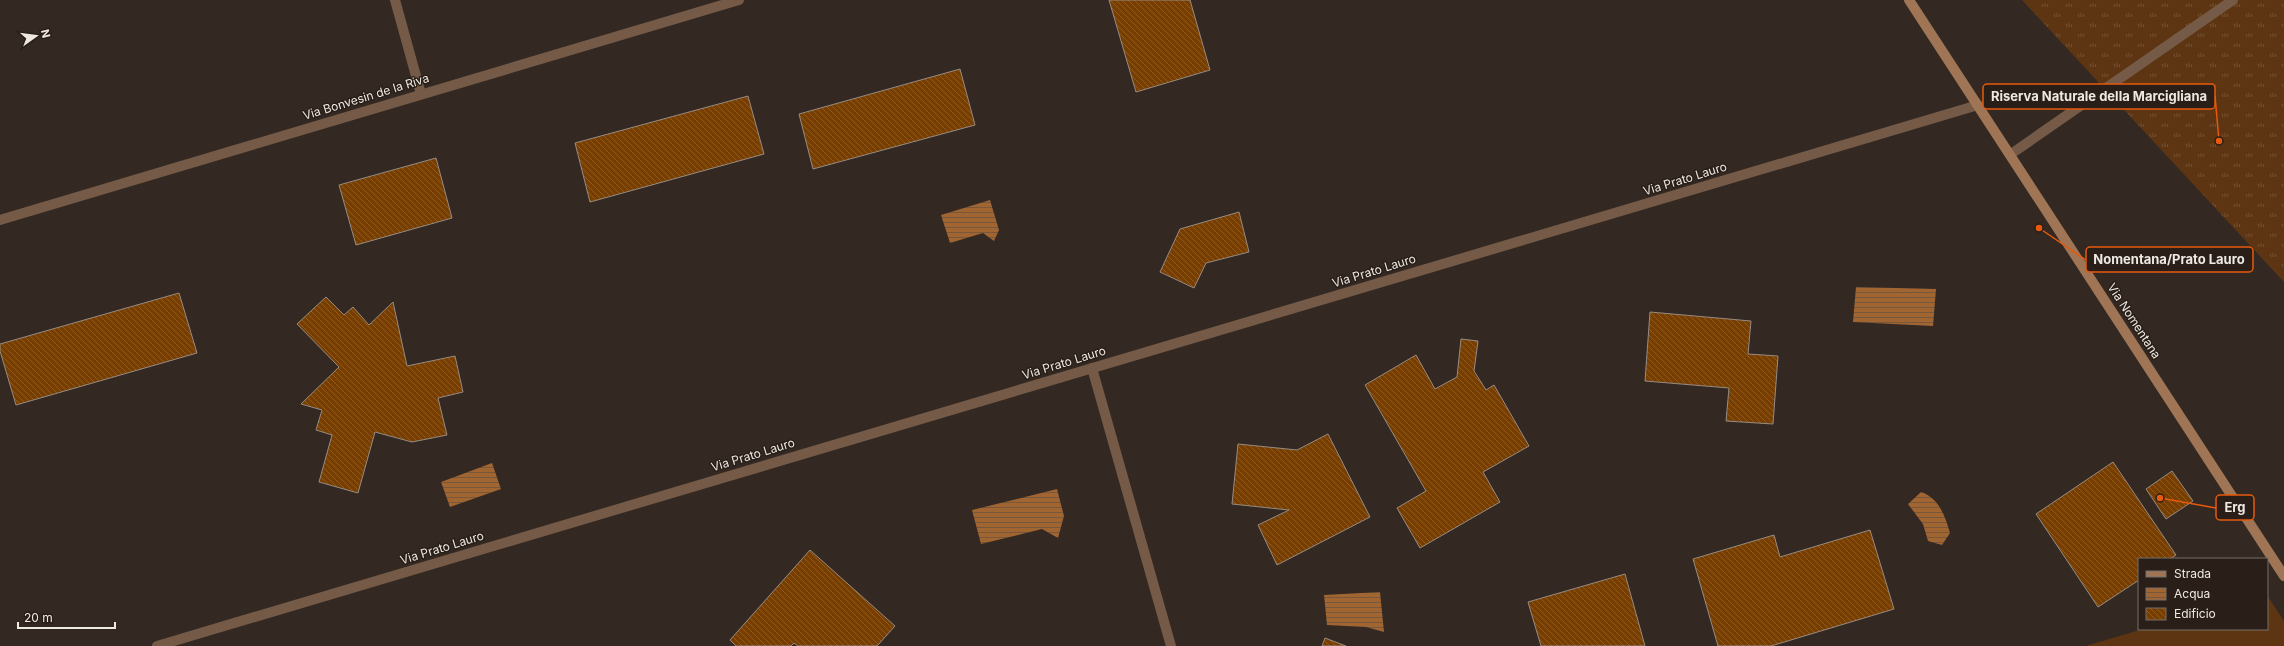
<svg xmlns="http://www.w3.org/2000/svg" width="2284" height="646" viewBox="0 0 2284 646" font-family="Inter,sans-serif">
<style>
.grass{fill:url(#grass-tufts)}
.pitch{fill:#5d3512}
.water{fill:url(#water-rules)}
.building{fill:url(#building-back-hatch);stroke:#978b82}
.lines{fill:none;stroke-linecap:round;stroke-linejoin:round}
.minor{stroke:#755b47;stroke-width:10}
.secondary{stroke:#9f7555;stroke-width:10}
.labels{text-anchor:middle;stroke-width:3;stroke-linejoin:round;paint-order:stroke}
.street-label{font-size:12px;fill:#eee8e3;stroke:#291f18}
.leader{fill:none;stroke:#e8590c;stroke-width:1.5}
.callout-dot{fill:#e8590c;stroke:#291f18;stroke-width:1.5}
.callout{fill:#291f18;stroke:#e8590c;stroke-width:1.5}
.callout-label{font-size:13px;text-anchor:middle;font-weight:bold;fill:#eee8e3}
</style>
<defs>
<pattern id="grass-tufts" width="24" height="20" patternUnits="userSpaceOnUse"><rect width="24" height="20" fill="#5d3512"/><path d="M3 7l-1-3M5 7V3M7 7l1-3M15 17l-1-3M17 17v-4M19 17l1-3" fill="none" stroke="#755234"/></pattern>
<pattern id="water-rules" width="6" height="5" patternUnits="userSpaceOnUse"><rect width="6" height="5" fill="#a16532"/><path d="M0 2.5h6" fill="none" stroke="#78573a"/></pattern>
<pattern id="building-back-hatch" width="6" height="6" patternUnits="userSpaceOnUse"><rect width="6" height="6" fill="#773e00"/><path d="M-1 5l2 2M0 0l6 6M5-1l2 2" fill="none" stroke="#8b5a25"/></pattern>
</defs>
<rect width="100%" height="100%" fill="#332922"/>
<path class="grass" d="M2022,0H2284V282Z"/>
<path class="pitch" d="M2267,595L2284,621V646H2086L2143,629H2267Z"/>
<g class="water">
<path d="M990,200L999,230L994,241L983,233L950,243L941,215Z"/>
<path d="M1856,287L1936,289L1933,326L1853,322Z"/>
<path d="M492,463L501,489L450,507L441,482Z"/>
<path d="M1057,489L1064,516L1058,538L1042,529L981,544L972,510Z"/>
<path d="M1921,492C1939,498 1945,516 1950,533L1942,545L1928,541L1923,524L1908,504Z"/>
<path d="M1380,592L1384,632L1366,627L1327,625L1324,595Z"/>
</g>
<g class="building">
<path d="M1109,0H1190L1210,70L1136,92Z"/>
<path d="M960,69L975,125L813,169L799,114Z"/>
<path d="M748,96L764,154L590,202L575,143Z"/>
<path d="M436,158L452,218L356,245L339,185Z"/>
<path d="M1239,212L1249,252L1206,263L1194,288L1160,272L1180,229Z"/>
<path d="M179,293L197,353L16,405L0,351V344Z"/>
<path d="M326,297L344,315L353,307L369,325L393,302L407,366L455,356L463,392L438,398L447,435L412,442L375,432L358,493L319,482L332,435L316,430L322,410L301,404L339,367L297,324Z"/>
<path d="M1650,312L1751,321L1748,354L1778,356L1773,424L1726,421L1729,388L1645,381Z"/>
<path d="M1461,339L1478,341L1474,371L1486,390L1494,385L1529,446L1483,472L1500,502L1420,548L1397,508L1426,491L1365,385L1416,355L1435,389L1457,377Z"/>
<path d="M1328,434L1370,517L1277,565L1258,525L1289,510L1232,504L1238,444L1297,450Z"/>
<path d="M2113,462L2176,555L2170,559H2139V580L2098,607L2036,514Z"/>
<path d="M2172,471L2193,501L2166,519L2146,489Z"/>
<path d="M1870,530L1894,609L1771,646H1718L1693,559L1774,535L1780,557Z"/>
<path d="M810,550L895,626L877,646H798L794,643L791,646H736L730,640Z"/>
<path d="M1625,574L1645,646H1541L1528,602Z"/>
<path d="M1325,638L1346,646H1322Z"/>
</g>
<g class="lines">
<g class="minor">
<path d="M395,0L421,94"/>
<path d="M2011,154L2233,0"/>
<path d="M0,220L739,0"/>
<path d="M1092,368L1171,646"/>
<path d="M157,646L1978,105"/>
</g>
<path class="secondary" d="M1909,0L2284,576"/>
</g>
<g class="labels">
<g class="street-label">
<text transform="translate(366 97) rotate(-17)" y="4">Via Bonvesin de la Riva</text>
<text transform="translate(1685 179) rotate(-17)" y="4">Via Prato Lauro</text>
<text transform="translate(1374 271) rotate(-17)" y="4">Via Prato Lauro</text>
<text transform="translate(2134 321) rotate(57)" y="4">Via Nomentana</text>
<text transform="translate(1064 363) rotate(-17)" y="4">Via Prato Lauro</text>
<text transform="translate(753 455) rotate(-17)" y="4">Via Prato Lauro</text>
<text transform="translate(442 548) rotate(-17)" y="4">Via Prato Lauro</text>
</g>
</g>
<path class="leader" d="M2219 141L2215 96M2039 228L2086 260M2160 498L2216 508"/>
<g class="callout-dot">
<circle cx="2219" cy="141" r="4"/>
<circle cx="2039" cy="228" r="4"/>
<circle cx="2160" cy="498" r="4"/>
</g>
<g class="callout">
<rect x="1983" y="84" width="232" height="25" rx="4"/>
<rect x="2086" y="247" width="167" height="25" rx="4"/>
<rect x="2216" y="495" width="38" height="25" rx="4"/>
</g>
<g class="callout-label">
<text x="2099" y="101">Riserva Naturale della Marcigliana</text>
<text x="2169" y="264">Nomentana/Prato Lauro</text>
<text x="2235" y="512">Erg</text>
</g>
<rect x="2138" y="558" width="130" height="72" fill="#291f18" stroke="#786f69"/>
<rect x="2146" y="571" width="20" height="6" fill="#9f7555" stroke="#786f69"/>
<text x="2174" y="578" font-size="12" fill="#eee8e3">Strada</text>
<rect x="2146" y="588" width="20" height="12" fill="url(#water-rules)" stroke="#786f69"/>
<text x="2174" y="598" font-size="12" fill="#eee8e3">Acqua</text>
<rect x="2146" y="608" width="20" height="12" fill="url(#building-back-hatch)" stroke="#786f69"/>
<text x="2174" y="618" font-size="12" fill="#eee8e3">Edificio</text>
<g transform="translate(36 36) rotate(76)" stroke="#291f18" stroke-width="3" paint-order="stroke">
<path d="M0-3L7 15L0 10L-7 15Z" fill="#eee8e3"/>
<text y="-6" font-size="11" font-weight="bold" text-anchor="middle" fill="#eee8e3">N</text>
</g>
<path d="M18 622v6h97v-6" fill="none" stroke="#eee8e3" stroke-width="2"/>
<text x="24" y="622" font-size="12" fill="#eee8e3" stroke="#291f18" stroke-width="3" paint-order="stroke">20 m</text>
</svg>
